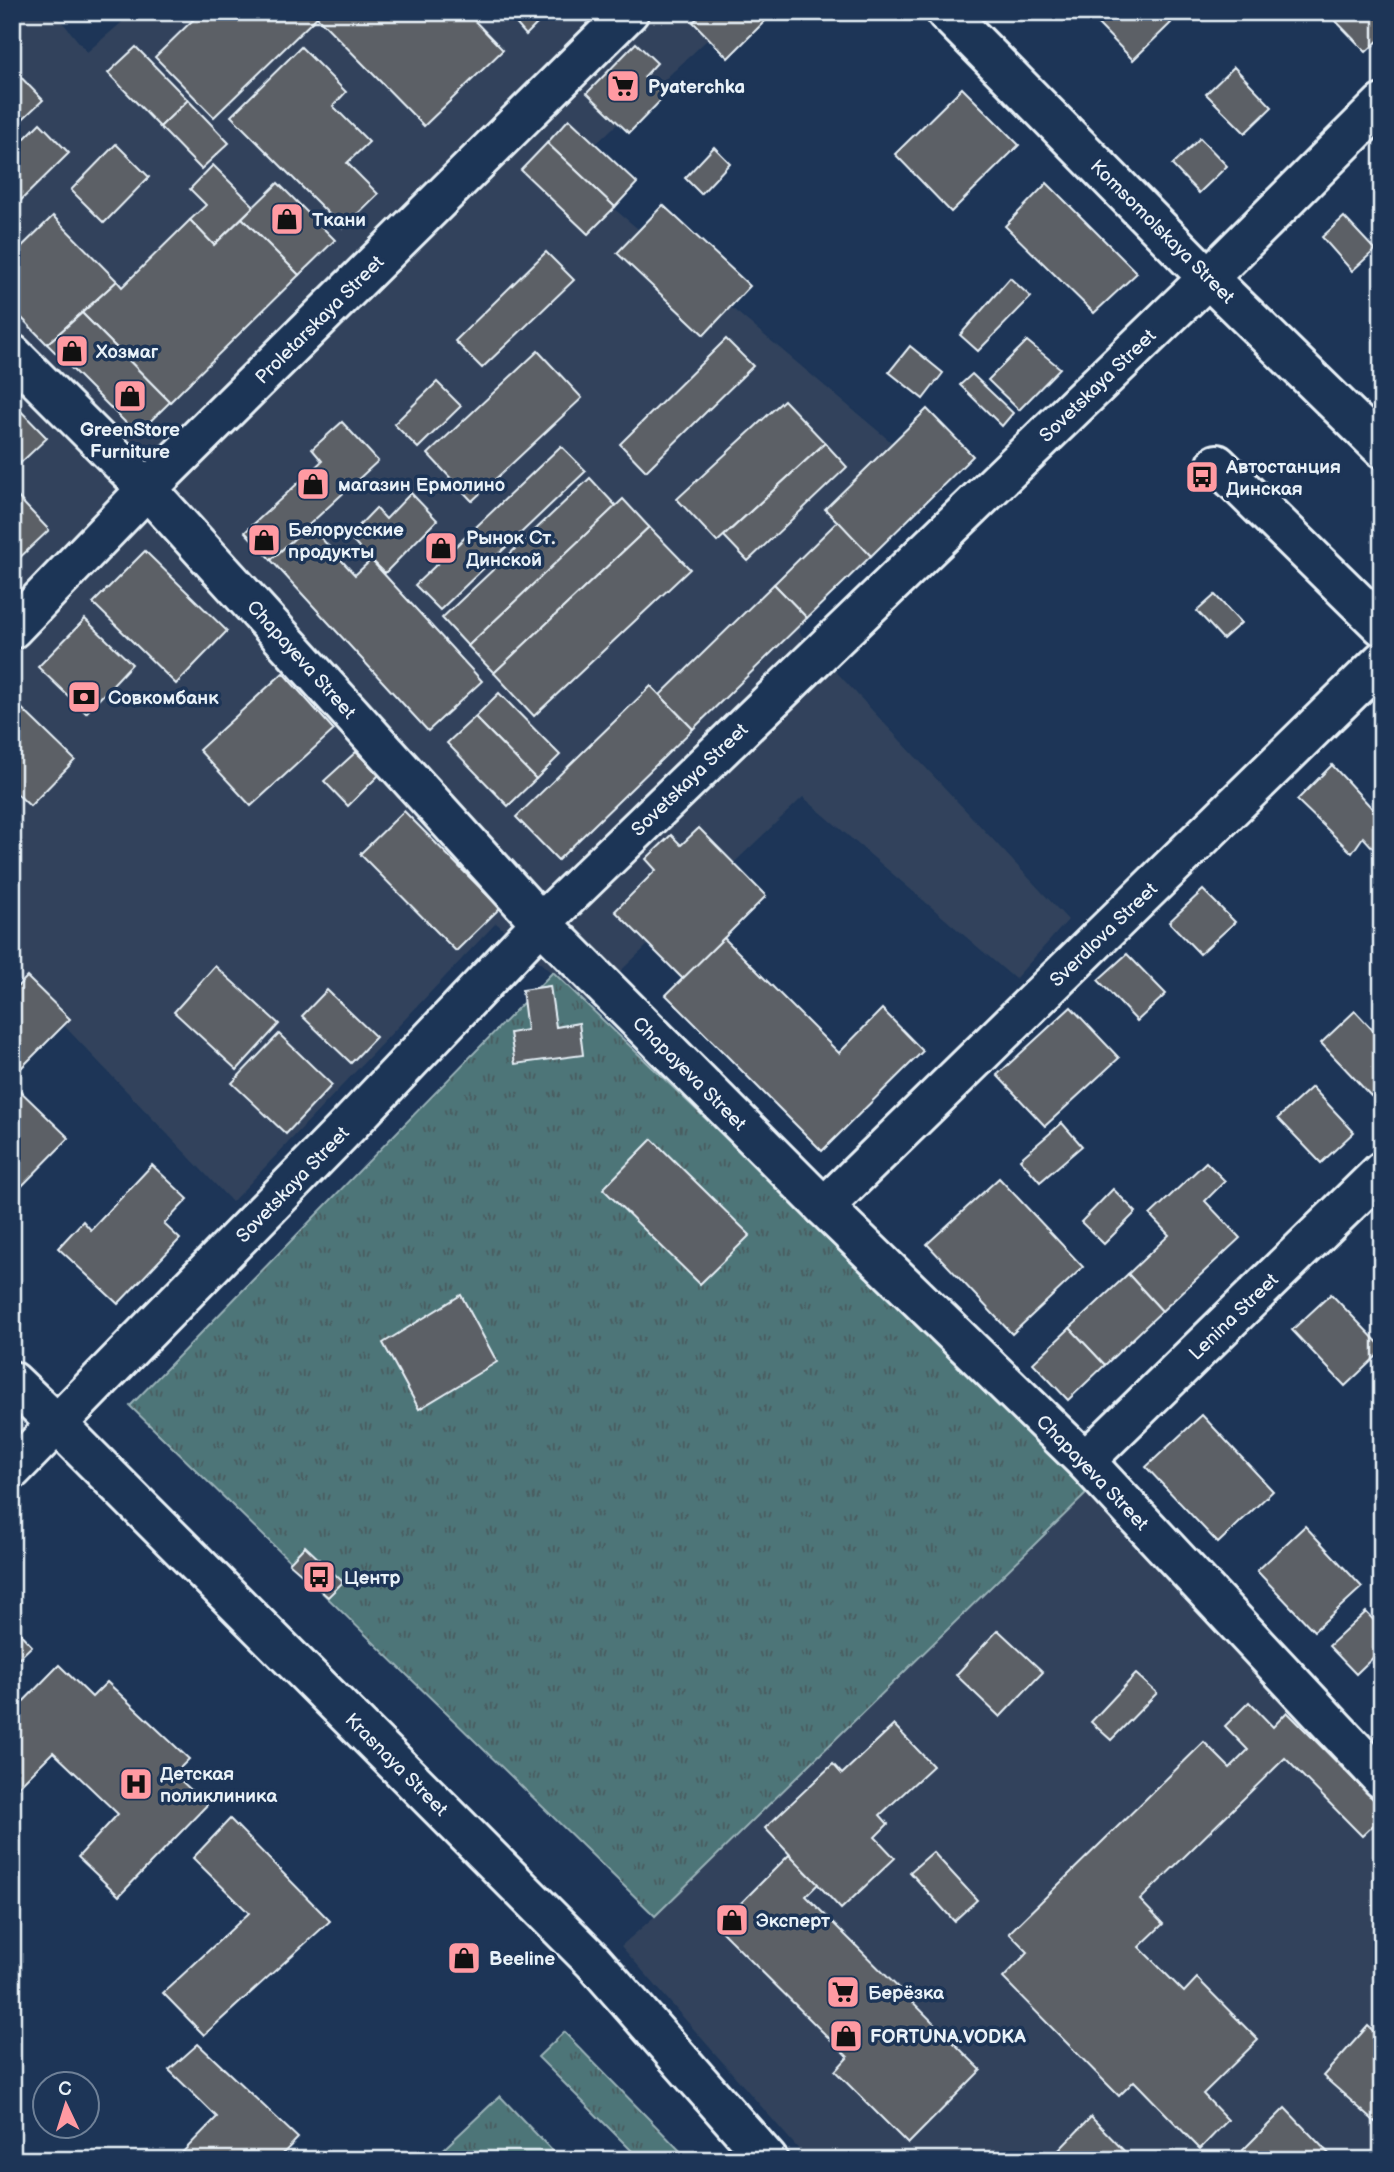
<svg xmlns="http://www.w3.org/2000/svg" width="1394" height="2172" viewBox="0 0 1394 2172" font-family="'Balsamiq Sans',sans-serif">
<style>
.built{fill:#30425c}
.grass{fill:url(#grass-tufts);stroke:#9ab2b8;stroke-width:2}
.building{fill:#5b6066;stroke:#e8f1f8;stroke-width:2}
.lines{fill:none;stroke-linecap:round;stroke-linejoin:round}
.minor-casing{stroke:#e8f1f8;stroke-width:44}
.major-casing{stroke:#e8f1f8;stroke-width:44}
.minor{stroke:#1d3557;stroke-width:38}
.major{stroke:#1d3557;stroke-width:38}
.labels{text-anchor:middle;stroke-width:7;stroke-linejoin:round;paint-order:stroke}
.poi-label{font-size:19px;font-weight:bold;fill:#e8f1f8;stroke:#1d3557;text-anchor:start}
.street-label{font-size:19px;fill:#e8f1f8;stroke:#1d3557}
</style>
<defs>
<pattern id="grass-tufts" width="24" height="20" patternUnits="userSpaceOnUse" patternTransform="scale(1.75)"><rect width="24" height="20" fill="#4d7478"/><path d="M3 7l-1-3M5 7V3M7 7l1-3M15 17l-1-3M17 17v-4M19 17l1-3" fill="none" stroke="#495c5f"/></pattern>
</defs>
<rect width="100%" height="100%" fill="#1d3557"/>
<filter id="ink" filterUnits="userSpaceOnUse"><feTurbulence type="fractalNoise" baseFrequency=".0143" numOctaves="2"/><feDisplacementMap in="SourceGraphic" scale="14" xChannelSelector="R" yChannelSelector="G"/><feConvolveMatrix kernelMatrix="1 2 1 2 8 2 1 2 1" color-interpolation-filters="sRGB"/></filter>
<g filter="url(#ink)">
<g class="built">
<path d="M12,12H54L87,52L134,12H737L568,170L934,478L807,618L799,632L1068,920L1015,979L803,797L586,1004L496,923L232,1202L12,971Z"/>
<path d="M1091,1489L1382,1797V2160H808L621,1946L655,1916Z"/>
</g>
<g class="grass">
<path d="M553,972L1091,1489L655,1916L130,1406Z"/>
<path d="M564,2032L689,2160H641L538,2057Z"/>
<path d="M500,2096L561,2160H432Z"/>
</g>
<g class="building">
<path d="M201,12H466L503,50L424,126L317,17L214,117L155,57Z"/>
<path d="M506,12H549L526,35Z"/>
<path d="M704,12H758L766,20L728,58L693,22Z"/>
<path d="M1102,12H1161L1171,23L1133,60L1094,20Z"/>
<path d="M1337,12H1380L1382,14V37L1366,52L1332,17Z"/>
<path d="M636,43L657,63L644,77L665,96L629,133L587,93Z"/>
<path d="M136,47L188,100L160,127L108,73Z"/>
<path d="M301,47L346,92L333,106L369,142L347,163L378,194L343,228L231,116Z"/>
<path d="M1234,67L1272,107L1245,133L1206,94Z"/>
<path d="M12,68L43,100L12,129Z"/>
<path d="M962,88L1019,145L951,212L895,154Z"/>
<path d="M188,100L229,143L201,169L160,127Z"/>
<path d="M569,119L637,183L615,207L547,143Z"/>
<path d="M40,123L69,153L12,209V151Z"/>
<path d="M1200,138L1227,166L1199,193L1172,165Z"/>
<path d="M547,143L615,207L588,234L521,170Z"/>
<path d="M116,144L149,177L104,223L71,190Z"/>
<path d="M714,147L730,163L701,194L685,178Z"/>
<path d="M213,165L254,206L214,245L190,220L206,205L190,189Z"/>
<path d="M278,183L335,240L299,275L242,218Z"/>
<path d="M1047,183L1137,273L1094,313L1005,226Z"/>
<path d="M663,205L750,286L704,335L617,253Z"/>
<path d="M53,216L117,281L47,344L12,308V256Z"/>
<path d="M1344,217L1375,250L1352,271L1322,237Z"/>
<path d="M242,218L299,275L170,402L82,313L117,281L122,287L190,220L214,245Z"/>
<path d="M546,252L574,280L482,368L455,341Z"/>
<path d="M1010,278L1031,297L978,351L960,335Z"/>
<path d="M82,313L170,402L137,434L47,344Z"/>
<path d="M726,339L753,366L646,471L620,444Z"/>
<path d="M1027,341L1060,368L1019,410L988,380Z"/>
<path d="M910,346L943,373L923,399L889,372Z"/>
<path d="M538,351L582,398L472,501L428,454Z"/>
<path d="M972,374L1013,413L1002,426L960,385Z"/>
<path d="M437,382L461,406L418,448L394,424Z"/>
<path d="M784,400L825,443L717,542L677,499Z"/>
<path d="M12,402L47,438L12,471Z"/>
<path d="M927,409L973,456L871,556L825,509Z"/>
<path d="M342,422L378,461L271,560L245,532L322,461L312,449Z"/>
<path d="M825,443L847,467L748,561L724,536Z"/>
<path d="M561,446L586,471L440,610L415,585Z"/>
<path d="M590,478L616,506L468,646L442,618Z"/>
<path d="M12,491L49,530L12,565Z"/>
<path d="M411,493L437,520L385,573L348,537L376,508L386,519Z"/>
<path d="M623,499L649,527L494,673L468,646Z"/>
<path d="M838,521L871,556L807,618L774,584Z"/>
<path d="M309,525L355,575L371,560L482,681L428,731L271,560Z"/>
<path d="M649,527L690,569L534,716L494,673Z"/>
<path d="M145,551L227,631L176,684L93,603Z"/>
<path d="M774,584L807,618L693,729L660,695Z"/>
<path d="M1215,595L1241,623L1223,639L1197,611Z"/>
<path d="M85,619L132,664L86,713L38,667Z"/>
<path d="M283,673L334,730L251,806L199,750Z"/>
<path d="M651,686L693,729L558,860L516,817Z"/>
<path d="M499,693L560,755L536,779L475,717Z"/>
<path d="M12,699L75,760L30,806L12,789Z"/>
<path d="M475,717L536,779L508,806L447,743Z"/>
<path d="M356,752L379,775L348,806L324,781Z"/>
<path d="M1332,765L1382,819V858L1363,837L1352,853L1297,800Z"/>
<path d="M404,811L500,908L456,951L360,854Z"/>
<path d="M699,828L766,896L683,979L615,911L656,870L646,859L671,835L681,845Z"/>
<path d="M1203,890L1235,922L1200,954L1169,922Z"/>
<path d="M724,938L839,1053L882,1009L923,1051L822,1151L666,995Z"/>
<path d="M1127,954L1166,994L1137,1021L1098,980Z"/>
<path d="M215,966L279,1024L237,1070L174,1012Z"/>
<path d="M27,977L70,1019L12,1077V992Z"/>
<path d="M550,986L556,1027L579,1023L583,1055L515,1064L510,1033L527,1030L522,990Z"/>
<path d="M327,990L376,1037L351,1063L302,1016Z"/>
<path d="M1071,1007L1119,1058L1045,1126L997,1075Z"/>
<path d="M1355,1011L1382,1040V1085L1371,1096L1321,1043Z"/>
<path d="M279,1034L332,1085L286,1134L232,1083Z"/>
<path d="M12,1083L69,1138L12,1196Z"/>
<path d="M1312,1087L1354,1132L1321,1163L1278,1118Z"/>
<path d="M1062,1123L1082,1146L1040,1182L1020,1159Z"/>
<path d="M652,1139L750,1235L700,1284L603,1189Z"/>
<path d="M1206,1162L1225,1181L1205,1201L1240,1238L1162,1311L1128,1274L1169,1235L1150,1215Z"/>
<path d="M152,1165L188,1199L164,1224L180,1239L118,1304L58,1248L83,1221L91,1230Z"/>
<path d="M999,1178L1083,1267L1012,1334L927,1244Z"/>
<path d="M1113,1189L1136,1212L1104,1244L1081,1222Z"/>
<path d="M1128,1274L1162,1311L1105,1365L1070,1328Z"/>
<path d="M1331,1294L1382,1347V1351L1345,1386L1292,1330Z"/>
<path d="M461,1295L497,1362L419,1409L383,1343Z"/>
<path d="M1070,1328L1105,1365L1068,1400L1033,1363Z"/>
<path d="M1202,1415L1273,1491L1218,1543L1146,1467Z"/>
<path d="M1305,1526L1362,1587L1314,1631L1257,1571Z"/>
<path d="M305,1546L343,1582L328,1597L289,1563Z"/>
<path d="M1366,1612L1382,1629V1649L1356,1674L1329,1646Z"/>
<path d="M12,1625L32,1646L12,1665Z"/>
<path d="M998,1630L1043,1672L1000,1717L956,1675Z"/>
<path d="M59,1665L92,1697L107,1682L189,1759L174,1774L207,1805L119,1896L78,1857L118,1814L53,1752L12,1793V1713Z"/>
<path d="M1136,1674L1157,1693L1111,1740L1091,1722Z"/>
<path d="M1249,1702L1273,1727L1287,1712L1382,1808V1817L1362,1836L1285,1758L1140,1900L1163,1924L1139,1947L1184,1992L1197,1978L1258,2040L1203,2094L1228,2120L1200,2149L1134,2081L1119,2096L1003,1978L1028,1952L1009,1933L1204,1742L1230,1768L1248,1750L1225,1726Z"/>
<path d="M894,1725L933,1766L880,1815L888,1824L875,1837L895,1858L841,1909L765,1828L833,1764L842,1774Z"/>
<path d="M230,1819L330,1921L204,2035L163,1993L249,1913L193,1858Z"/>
<path d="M933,1852L977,1900L954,1921L910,1872Z"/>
<path d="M789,1855L818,1884L806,1896L981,2070L908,2144L835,2071L848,2057L717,1927Z"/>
<path d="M1368,2026L1382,2039V2128L1323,2076Z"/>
<path d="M198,2044L298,2138L277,2160H175L217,2117L169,2070Z"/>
<path d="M1285,2108L1335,2160L1234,2159Z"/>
<path d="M1091,2117L1133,2160H1065L1057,2152Z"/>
</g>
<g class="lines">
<defs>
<g id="minor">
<path d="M946,12L1208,278L1382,448"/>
<path d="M12,354L147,489L541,923L824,1207L1085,1461L1382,1779"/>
<path d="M1217,464L1382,626"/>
<path d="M12,629L147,489L629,12"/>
<path d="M824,1207L1382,661"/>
<path d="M1085,1461L1382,1171"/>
<path d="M12,1470L349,1125L541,923L1208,278L1382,104"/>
</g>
<path id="major" d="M12,1381L58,1425L593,1961L768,2160"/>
</defs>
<use href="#minor" class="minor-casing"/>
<use href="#major" class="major-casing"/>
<use href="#minor" class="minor"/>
<use href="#major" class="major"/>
</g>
</g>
<defs>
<symbol id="supermarket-square" viewBox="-11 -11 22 22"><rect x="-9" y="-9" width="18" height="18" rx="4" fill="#ff9aa2" stroke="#1d3557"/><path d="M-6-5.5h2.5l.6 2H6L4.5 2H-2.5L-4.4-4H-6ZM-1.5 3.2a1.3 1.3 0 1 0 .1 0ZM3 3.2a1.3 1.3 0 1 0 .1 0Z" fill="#111"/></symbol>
<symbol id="shop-square" viewBox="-11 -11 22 22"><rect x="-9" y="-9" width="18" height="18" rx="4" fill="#ff9aa2" stroke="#1d3557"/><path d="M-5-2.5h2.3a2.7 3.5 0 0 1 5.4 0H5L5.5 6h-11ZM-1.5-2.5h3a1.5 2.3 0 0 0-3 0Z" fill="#111"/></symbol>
<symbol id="bus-square" viewBox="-11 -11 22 22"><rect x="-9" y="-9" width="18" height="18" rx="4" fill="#ff9aa2" stroke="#1d3557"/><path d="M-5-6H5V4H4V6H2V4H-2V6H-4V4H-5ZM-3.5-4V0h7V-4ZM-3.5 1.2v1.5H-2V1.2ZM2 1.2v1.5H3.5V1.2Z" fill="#111"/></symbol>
<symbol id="bank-square" viewBox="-11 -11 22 22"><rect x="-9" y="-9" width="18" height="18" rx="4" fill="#ff9aa2" stroke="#1d3557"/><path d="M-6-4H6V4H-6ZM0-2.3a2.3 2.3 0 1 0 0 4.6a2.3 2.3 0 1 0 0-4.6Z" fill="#111"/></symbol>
<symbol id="hospital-square" viewBox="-11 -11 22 22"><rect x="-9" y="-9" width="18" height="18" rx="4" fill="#ff9aa2" stroke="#1d3557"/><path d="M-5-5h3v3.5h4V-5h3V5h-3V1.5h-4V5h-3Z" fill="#111"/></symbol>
</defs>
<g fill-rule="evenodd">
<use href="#supermarket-square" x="604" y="67" width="38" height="38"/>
<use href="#shop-square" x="268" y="200" width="38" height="38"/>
<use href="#shop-square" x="53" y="332" width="38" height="38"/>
<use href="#shop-square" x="111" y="377" width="38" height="38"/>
<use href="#bus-square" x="1183" y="458" width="38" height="38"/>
<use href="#shop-square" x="294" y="465" width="38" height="38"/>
<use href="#shop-square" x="245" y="521" width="38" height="38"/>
<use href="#shop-square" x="422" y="529" width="38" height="38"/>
<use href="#bank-square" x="65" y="678" width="38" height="38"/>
<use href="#bus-square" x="300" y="1558" width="38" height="38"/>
<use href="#hospital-square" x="117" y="1765" width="38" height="38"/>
<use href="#shop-square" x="713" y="1901" width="38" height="38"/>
<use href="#shop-square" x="445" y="1939" width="38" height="38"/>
<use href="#supermarket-square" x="824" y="1973" width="38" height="38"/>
<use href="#shop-square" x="827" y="2017" width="38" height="38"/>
</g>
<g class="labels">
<g class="poi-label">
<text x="648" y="93">Pyaterchka</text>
<text x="312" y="226">Ткани</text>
<text x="96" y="358">Хозмаг</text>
<text x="130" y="436" text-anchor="middle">GreenStore<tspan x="130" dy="22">Furniture</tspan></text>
<text x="1226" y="473">Автостанция<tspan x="1226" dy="22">Динская</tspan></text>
<text x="338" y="491">магазин Ермолино</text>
<text x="288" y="536">Белорусские<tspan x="288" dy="22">продукты</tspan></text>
<text x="466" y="544">Рынок Ст.<tspan x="466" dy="22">Динской</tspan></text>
<text x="108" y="704">Совкомбанк</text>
<text x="344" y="1584">Центр</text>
<text x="160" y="1780">Детская<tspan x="160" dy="22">поликлиника</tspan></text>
<text x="756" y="1927">Эксперт</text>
<text x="489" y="1965">Beeline</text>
<text x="868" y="1999">Берёзка</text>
<text x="870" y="2043">FORTUNA.VODKA</text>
</g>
<g class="street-label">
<text transform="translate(1163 231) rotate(45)" y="7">Komsomolskaya Street</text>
<text transform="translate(319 319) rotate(-45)" y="7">Proletarskaya Street</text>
<text transform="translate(1097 385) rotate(-44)" y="7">Sovetskaya Street</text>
<text transform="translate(302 659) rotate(48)" y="7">Chapayeva Street</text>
<text transform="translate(689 779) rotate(-44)" y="7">Sovetskaya Street</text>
<text transform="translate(1103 934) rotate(-44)" y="7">Sverdlova Street</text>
<text transform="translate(690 1073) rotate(45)" y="7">Chapayeva Street</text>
<text transform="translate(292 1184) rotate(-46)" y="7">Sovetskaya Street</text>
<text transform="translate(1233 1316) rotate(-44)" y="7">Lenina Street</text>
<text transform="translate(1093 1472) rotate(46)" y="7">Chapayeva Street</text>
<text transform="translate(397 1764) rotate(45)" y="7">Krasnaya Street</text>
</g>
</g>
<rect width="1394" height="2172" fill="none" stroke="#1d3557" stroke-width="42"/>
<rect x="21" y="21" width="1352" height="2130" fill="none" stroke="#e8f1f8" stroke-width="2.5" filter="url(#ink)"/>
<g transform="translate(66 2105) rotate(356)"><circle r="33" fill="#1d3557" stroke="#6e8097" stroke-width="2"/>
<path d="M0-5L12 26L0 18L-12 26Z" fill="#ff9aa2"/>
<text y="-10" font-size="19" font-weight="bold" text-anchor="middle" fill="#e8f1f8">С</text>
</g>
</svg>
